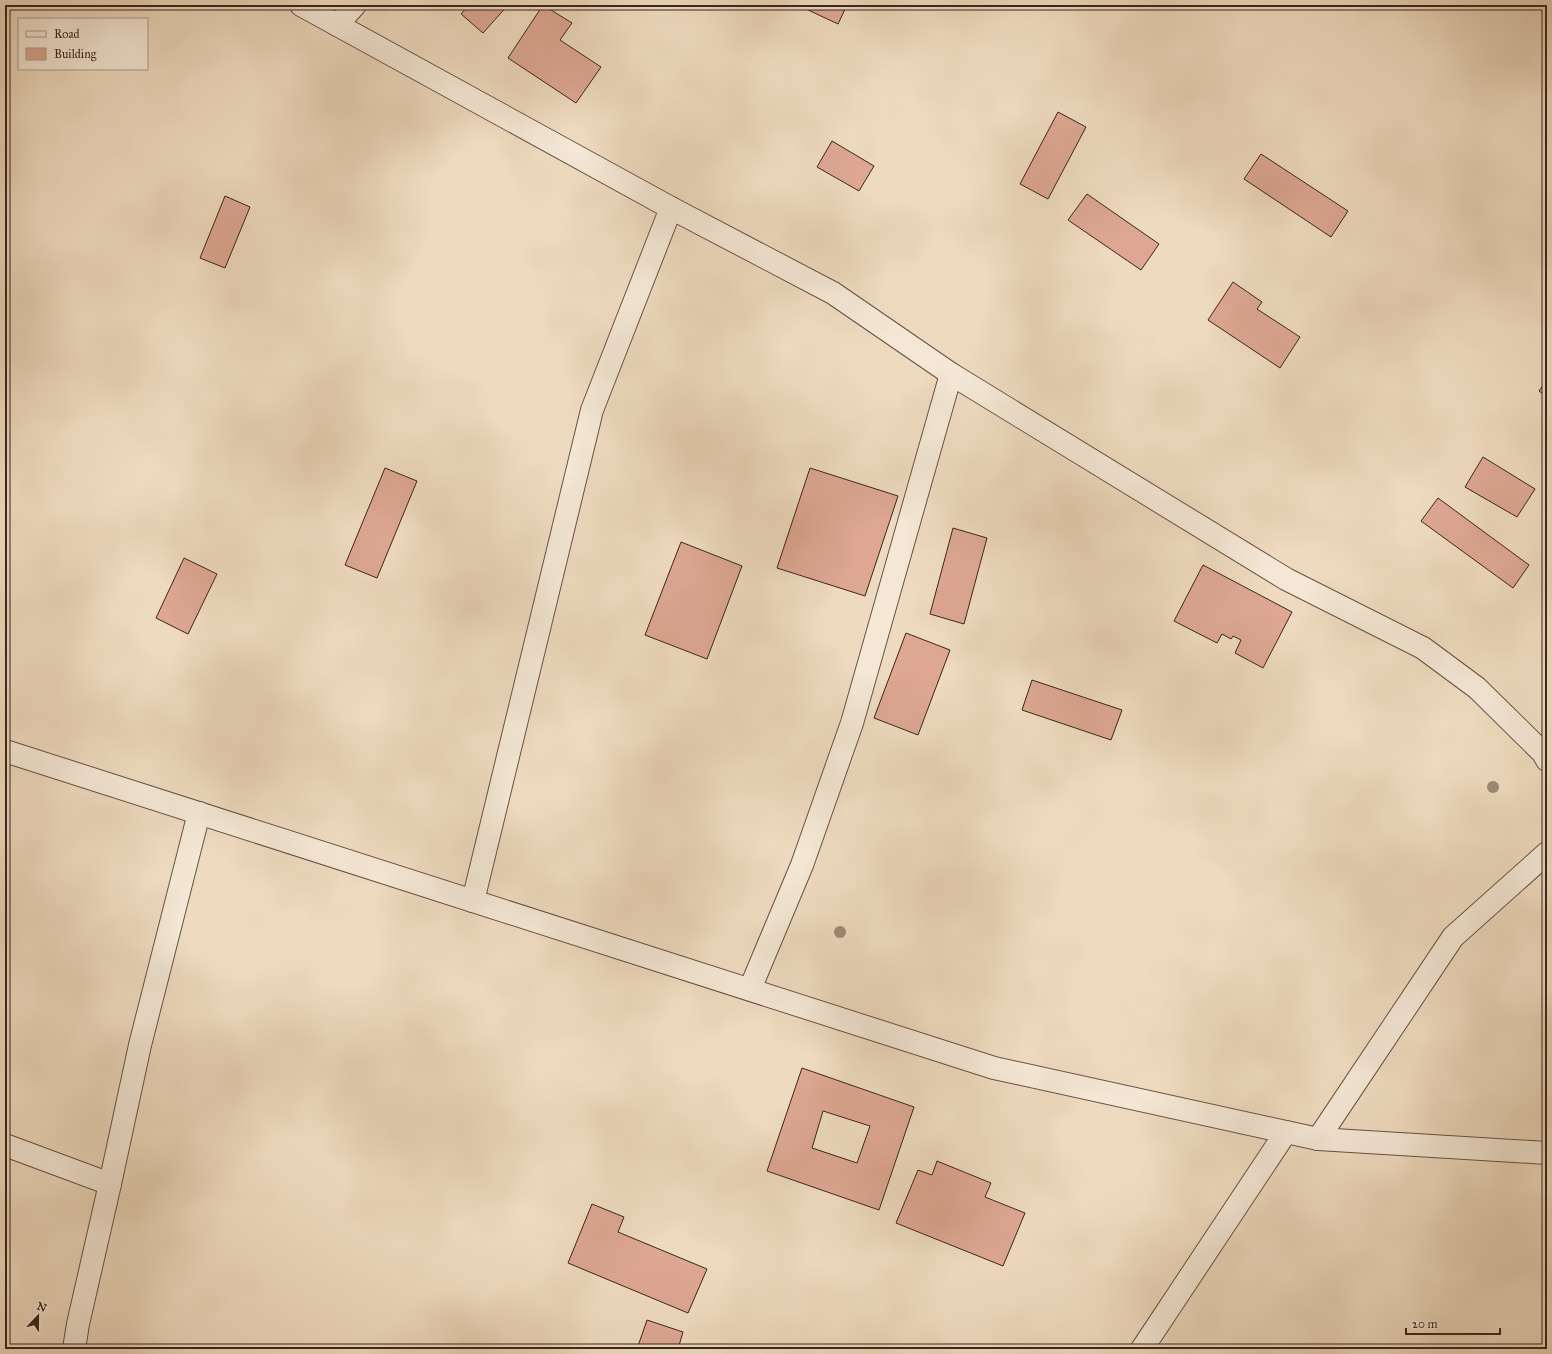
<svg xmlns="http://www.w3.org/2000/svg" width="1552" height="1354" viewBox="0 0 1552 1354" font-family="'IM FELL Great Primer',serif">
<style>
.building{fill:#dda792;stroke:#3a251d;fill-rule:evenodd}
.lines{fill:none;stroke-linecap:round;stroke-linejoin:round}
.street-casing{stroke:#675245;stroke-width:24}
.street{stroke:#f4e7d5;stroke-width:22}
.tree{fill:#9e8b75}
</style>
<rect width="100%" height="100%" fill="#eedabe"/>
<filter id="stains"><feTurbulence type="fractalNoise" baseFrequency=".005" numOctaves="4"/><feColorMatrix values="0 0 0 0 .2 0 0 0 0 .09 0 0 0 0 .02 0 0 0 .5 -.17"/></filter>
<radialGradient id="worn" r=".72"><stop offset=".6" stop-color="#630" stop-opacity="0"/><stop offset="1" stop-color="#630" stop-opacity=".3"/></radialGradient>
<g class="building">
<path d="M469,5H508L483,33L461,14Z"/>
<path d="M543,5L572,23L560,40L601,67L576,103L508,58Z"/>
<path d="M808,5H847L838,24L806,9Z"/>
<path d="M1058,112L1086,127L1048,199L1020,184Z"/>
<path d="M832,141L874,166L859,191L817,167Z"/>
<path d="M1261,154L1348,211L1331,237L1244,179Z"/>
<path d="M1087,194L1159,244L1141,270L1068,220Z"/>
<path d="M225,196L250,207L225,268L200,258Z"/>
<path d="M1233,282L1262,302L1257,309L1300,337L1280,368L1208,320Z"/>
<path d="M1547,380V397L1539,391Z"/>
<path d="M1483,457L1535,489L1517,517L1465,487Z"/>
<path d="M385,468L417,481L377,578L345,565Z"/>
<path d="M810,468L898,496L865,596L777,568Z"/>
<path d="M1438,498L1529,565L1513,588L1421,521Z"/>
<path d="M953,528L987,538L964,624L930,614Z"/>
<path d="M681,542L742,566L707,659L645,635Z"/>
<path d="M184,558L217,574L188,634L156,618Z"/>
<path d="M1203,565L1292,612L1263,668L1235,653L1241,640L1233,636L1231,639L1222,634L1217,643L1174,621Z"/>
<path d="M906,633L950,650L918,735L874,718Z"/>
<path d="M1032,680L1122,710L1111,740L1022,710Z"/>
<path d="M802,1068L914,1107L879,1210L767,1171ZM823,1111L870,1126L857,1163L812,1148Z"/>
<path d="M937,1161L991,1183L985,1197L1025,1213L1003,1266L896,1223L918,1170L932,1175Z"/>
<path d="M592,1204L624,1217L618,1232L707,1269L688,1313L568,1263Z"/>
<path d="M647,1320L683,1332L678,1349H637Z"/>
</g>
<g class="lines">
<defs>
<g id="street">
<path d="M301,5L671,208L833,293L951,374L1286,579L1423,648L1477,688L1543,753L1547,760"/>
<path d="M337,25L355,5"/>
<path d="M5,751L994,1068L1318,1139L1547,1153"/>
<path d="M473,901L592,410L671,208"/>
<path d="M750,989L802,865L852,723L951,374"/>
<path d="M1318,1139L1453,937L1547,853"/>
<path d="M5,1145L110,1184L78,1324L74,1349"/>
<path d="M110,1184L140,1045L199,813"/>
<path d="M1142,1349L1286,1132"/>
</g>
</defs>
<use href="#street" class="street-casing"/>
<use href="#street" class="street"/>
</g>
<g class="tree">
<circle cx="1493" cy="787" r="6"/>
<circle cx="840" cy="932" r="6"/>
</g>
<rect width="1552" height="1354" fill="none" stroke="#eedabe" stroke-width="20"/>
<rect x="6" y="6" width="1540" height="1342" fill="none" stroke="#3a251d" stroke-width="2"/>
<rect x="10" y="10" width="1532" height="1334" fill="none" stroke="#3a251d"/>
<rect x="18" y="18" width="130" height="52" fill="#f4e7d5" stroke="#aa998b"/>
<rect x="26" y="31" width="20" height="6" fill="#f4e7d5" stroke="#aa998b"/>
<text x="54" y="38" font-size="12" fill="#3a251d">Road</text>
<rect x="26" y="48" width="20" height="12" fill="#dda792" stroke="#aa998b"/>
<text x="54" y="58" font-size="12" fill="#3a251d">Building</text>
<g transform="translate(38 1316) rotate(22)" stroke="#f4e7d5" stroke-width="3" paint-order="stroke">
<path d="M0-3L7 15L0 10L-7 15Z" fill="#3a251d"/>
<text y="-6" font-size="11" font-weight="bold" text-anchor="middle" fill="#3a251d">N</text>
</g>
<path d="M1406 1328v6h94v-6" fill="none" stroke="#3a251d" stroke-width="2"/>
<text x="1412" y="1328" font-size="12" fill="#3a251d" stroke="#f4e7d5" stroke-width="3" paint-order="stroke">20 m</text>
<rect width="100%" height="100%" filter="url(#stains)"/>
<rect width="100%" height="100%" fill="url(#worn)"/>
</svg>
